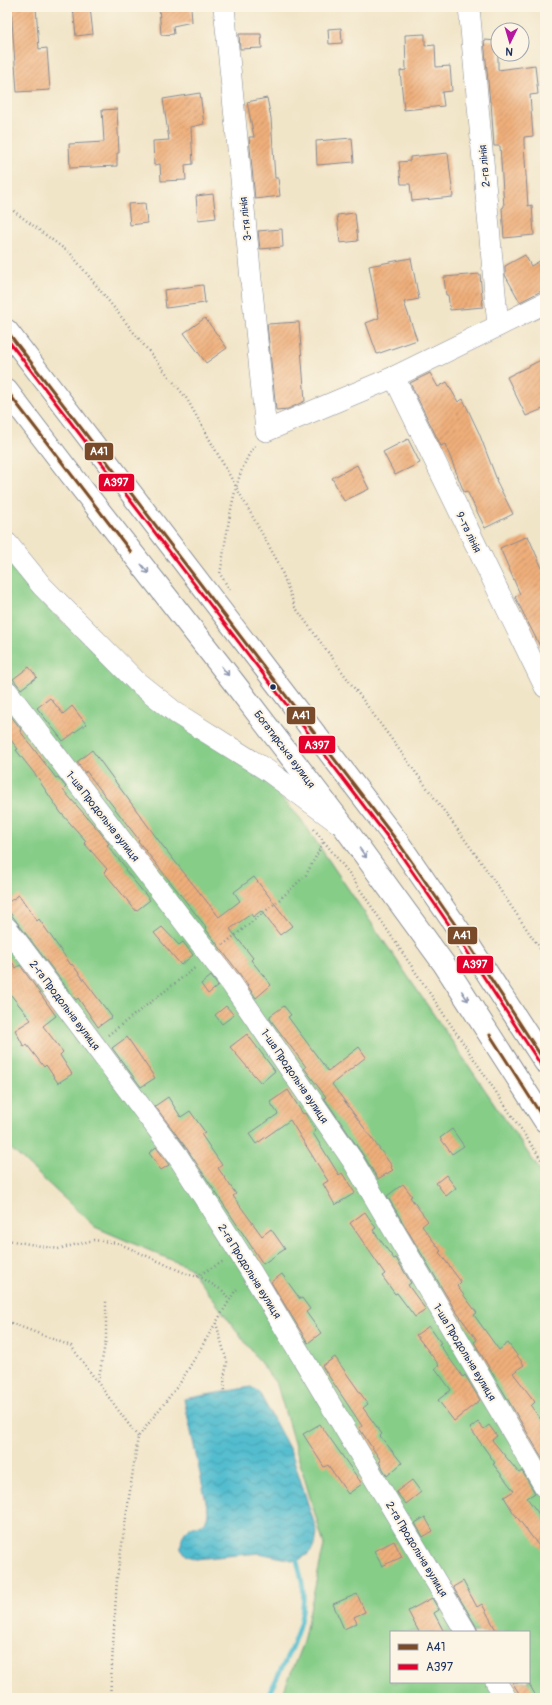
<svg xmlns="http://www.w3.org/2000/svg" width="552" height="1705" viewBox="0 0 552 1705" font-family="Pangolin,sans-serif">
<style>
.garden{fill:#86cd88;stroke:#507e73;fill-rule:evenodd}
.water{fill:url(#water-waves);stroke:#377696}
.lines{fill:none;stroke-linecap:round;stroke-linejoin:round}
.stream{stroke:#53bdcf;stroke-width:4.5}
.building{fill:url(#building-hatch)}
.minor-casing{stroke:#868a93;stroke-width:22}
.major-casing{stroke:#868a93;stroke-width:24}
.path{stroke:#868a93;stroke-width:2.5;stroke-dasharray:1 3;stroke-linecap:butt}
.minor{stroke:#fff;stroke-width:21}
.major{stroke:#fff;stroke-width:22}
.bus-1-casing{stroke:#fcf5e5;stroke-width:6}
.bus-2-casing{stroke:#fcf5e5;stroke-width:6}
.bus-1{stroke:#7a4b2a;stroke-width:3}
.bus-2{stroke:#e4002b;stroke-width:3}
.oneway{stroke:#8d97ae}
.bus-dot{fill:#1b2f5e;stroke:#fcf5e5;stroke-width:1.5}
.labels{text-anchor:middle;stroke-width:4;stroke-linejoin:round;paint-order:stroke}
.street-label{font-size:11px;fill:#1b2f5e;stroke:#fcf5e5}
.line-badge{stroke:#fcf5e5;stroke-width:1.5}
.badge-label{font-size:11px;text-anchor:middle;font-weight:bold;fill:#fff}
</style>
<defs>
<pattern id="water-waves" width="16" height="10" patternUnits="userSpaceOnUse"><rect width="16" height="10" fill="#53bdcf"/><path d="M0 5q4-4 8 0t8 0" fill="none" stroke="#449aab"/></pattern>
<pattern id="building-hatch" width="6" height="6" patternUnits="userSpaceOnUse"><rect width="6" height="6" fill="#efaf7a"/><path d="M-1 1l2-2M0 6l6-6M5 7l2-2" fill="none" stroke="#c18f67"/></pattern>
</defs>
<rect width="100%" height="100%" fill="#fcf5e5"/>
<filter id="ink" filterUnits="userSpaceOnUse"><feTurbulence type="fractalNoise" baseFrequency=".025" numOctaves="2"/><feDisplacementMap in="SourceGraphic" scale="8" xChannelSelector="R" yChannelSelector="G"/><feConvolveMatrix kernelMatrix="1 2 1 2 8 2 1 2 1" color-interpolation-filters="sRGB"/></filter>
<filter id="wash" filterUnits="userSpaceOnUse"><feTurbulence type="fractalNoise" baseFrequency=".012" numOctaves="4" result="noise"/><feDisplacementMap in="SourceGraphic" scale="16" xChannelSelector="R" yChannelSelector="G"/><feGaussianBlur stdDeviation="0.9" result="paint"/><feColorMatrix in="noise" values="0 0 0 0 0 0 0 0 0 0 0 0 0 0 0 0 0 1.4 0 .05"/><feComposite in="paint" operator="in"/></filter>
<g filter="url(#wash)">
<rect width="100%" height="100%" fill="#f1e5c8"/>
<path class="garden" d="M7,554L47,607L116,671L262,777L300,818L545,1178V1698H281L303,1642L324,1545L277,1385L190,1268L95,1227L7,1145ZM391,1632H529V1682H391Z"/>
<path class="water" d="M251,1387L259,1392L292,1454L317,1532L315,1546L307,1555L297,1561L259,1553L195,1559L186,1555L181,1548C181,1542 182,1535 187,1530C196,1523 207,1529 208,1511L184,1399Z"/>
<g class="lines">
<path class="stream" d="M267,1698C283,1664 307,1627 303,1588C302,1579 299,1570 297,1561"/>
</g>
<g id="blocks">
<g class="building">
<path d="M11,7H36L39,49L47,48L50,90L17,92Z"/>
<path d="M73,7H90L93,34L76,36Z"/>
<path d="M159,7H191L192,22L173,26L174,34L161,35Z"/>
<path d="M341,28L342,43L329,44L328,29Z"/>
<path d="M239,34H261L262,48L240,49Z"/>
<path d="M425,34V46L435,45L436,67L450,66L452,91L442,92L444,106L404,110L400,71L406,70L405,35Z"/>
<path d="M484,40L498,41V70L535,65L538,94L530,95L533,136L524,137V144L528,206L532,205L534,235L504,238L502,208L504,207L500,146H494L491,102H490Z"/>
<path d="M200,93L204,124L191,127L193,164L185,165L186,180L161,181L160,164L154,165L153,141L169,140L163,99Z"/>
<path d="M267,98L271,118L275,178H278L280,196L255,199L249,137H254L247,102Z"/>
<path d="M117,109L119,153H117V166L70,168L69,144L104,142L102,110Z"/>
<path d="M352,138L354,162L317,165L316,141Z"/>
<path d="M448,153L453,197L412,201L410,184H401L399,162L410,161V157Z"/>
<path d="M213,194L216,218L198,220L196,196Z"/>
<path d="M145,203L147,223L130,225L128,204Z"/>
<path d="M355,213L358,241L340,243L337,215Z"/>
<path d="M282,229L283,247L260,249L258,231Z"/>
<path d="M525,255L531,266L545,258V289L520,302L505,275V266Z"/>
<path d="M411,258L419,299L404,302L417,340L377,354L366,323L379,318L369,266Z"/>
<path d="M480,274L483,307L450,310L448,295H446L444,277Z"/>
<path d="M203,285L205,303L166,308L164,290Z"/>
<path d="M205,318L227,348L206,363L184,333Z"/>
<path d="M299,322L305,401L288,409L276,410L267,324Z"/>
<path d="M545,358V408L526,416L507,377Z"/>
<path d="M430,373L438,387L447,382L458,402L463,399L479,433L497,480H496L513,514L485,528L467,491L464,492L445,444L441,446L410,383Z"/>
<path d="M408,439L420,463L395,475L383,452Z"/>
<path d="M357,465L369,489L344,501L332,478Z"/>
<path d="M528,536L545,575V656L515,597L520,594L500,548Z"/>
<path d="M29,667L37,677L21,689L13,679Z"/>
<path d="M50,698L63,714L72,706L86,724L63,741L37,708Z"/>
<path d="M7,711L21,729L20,731L56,778L58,777L66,787L63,790L100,832L109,844L107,845L126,868L125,870L150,900L136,911L104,872L107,869L84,843L86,841L61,813L40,782H41L16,750L18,749L10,739L7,741Z"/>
<path d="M92,750L162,845L219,917L240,901L234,892L254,877L292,926L280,935L261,911L253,917L251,914L230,929L253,958L251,960L271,985L256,998L247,985H248L205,928L206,927L138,841L139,840L86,771L85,773L77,762Z"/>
<path d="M19,895L37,921L39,919L71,965L72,964L112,1017L98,1027L78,998L76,1000L7,909V903Z"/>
<path d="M162,927L179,945L183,942L193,955L181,965L154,933Z"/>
<path d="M7,955L16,968L20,965L56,1016L43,1026L63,1052L60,1055L72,1074L58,1083L46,1065L44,1067L27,1045L24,1047L15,1030L31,1020L7,990Z"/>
<path d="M211,976L218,986L208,994L201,984Z"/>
<path d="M226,1006L234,1015L222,1024L215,1015Z"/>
<path d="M284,1006L291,1015L288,1017L328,1071L359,1047L366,1057L332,1084L392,1166L391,1168L393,1170L378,1179L363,1155L324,1098L326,1097L304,1068L306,1067L270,1019V1016Z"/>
<path d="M247,1034L275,1071L261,1083L230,1047Z"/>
<path d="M127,1037L155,1078L141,1087L112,1048Z"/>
<path d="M288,1090L303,1114L305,1113L316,1131L313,1133L339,1175L342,1173L355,1193L335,1205L323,1184L328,1181L290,1120L256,1144L249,1134L278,1114L270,1102Z"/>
<path d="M168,1097L181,1117L190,1111L205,1132L201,1134L222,1165L218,1168L236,1194L233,1196L262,1236L271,1229L285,1249L263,1264L187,1149L155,1106Z"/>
<path d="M452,1129L464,1146L452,1154L440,1138Z"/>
<path d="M156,1147L169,1165L161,1170L149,1153Z"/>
<path d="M446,1175L456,1188L446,1196L436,1183Z"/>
<path d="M403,1184L412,1196L410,1197L428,1221L422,1226L441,1251L439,1252L461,1282L457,1286L477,1313L474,1315L499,1350L508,1343L524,1365L513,1373L535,1402L531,1406L545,1425V1463L474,1342L477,1340L455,1310L387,1196Z"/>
<path d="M365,1212L376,1228L373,1230L394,1259L396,1258L411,1283L408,1285L426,1310L415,1317L397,1293L395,1294L382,1276L385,1274L350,1223Z"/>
<path d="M282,1274L300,1299L302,1298L310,1309L306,1312L321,1333L308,1343L271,1282Z"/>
<path d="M429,1326L441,1343L439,1344L463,1377L465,1375L480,1400L454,1421L438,1400L451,1390L435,1368L439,1365L416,1335Z"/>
<path d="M335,1357L368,1404L363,1408L382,1434L380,1436L402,1463L387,1476L379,1462L381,1461L359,1428L362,1426L322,1366Z"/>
<path d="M478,1422L484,1429L489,1425L497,1436L492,1440L519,1473L522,1471L535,1493L527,1498L545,1522V1554L513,1512L504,1497L514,1491L493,1464L495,1463L470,1428Z"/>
<path d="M320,1424L362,1484L348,1494L328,1465L324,1467L303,1434Z"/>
<path d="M412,1480L421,1492L406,1504L396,1492Z"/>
<path d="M425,1517L433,1531L423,1537L415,1523Z"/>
<path d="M394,1541L402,1557L382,1566L374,1551Z"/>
<path d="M463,1581L477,1607L482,1604L497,1632H478L476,1626L453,1587Z"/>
<path d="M357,1594L365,1612L354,1617L357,1623L344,1629L333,1604Z"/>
<path d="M432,1598L439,1610L434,1613L435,1615L444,1632H419L408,1611Z"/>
<path d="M512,1682H528L537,1698H522Z"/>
</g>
</g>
</g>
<g filter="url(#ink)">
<use href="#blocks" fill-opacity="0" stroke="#868a93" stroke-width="1"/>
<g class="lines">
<defs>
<g id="minor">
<path d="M224,7L266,431L394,377L545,303"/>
<path d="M469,7L498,326"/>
<path d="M394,377L545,687"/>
<path d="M7,543L42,586L137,682L176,713L268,771L337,822"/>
<path d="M7,691L231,983L353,1161L545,1487"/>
<path d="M7,928L177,1155L252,1273L466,1632"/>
<path d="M496,1682L506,1698"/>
</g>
<g id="major">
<path d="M7,331L400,845L465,939L545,1062"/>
<path d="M7,391L69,472L235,684L345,828L444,964L545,1121"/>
</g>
</defs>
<use href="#minor" class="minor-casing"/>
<use href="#major" class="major-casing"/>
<g class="path">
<path d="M7,206L71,254L187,399L279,564L295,607L479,859L545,956"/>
<path d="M230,590L220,574C227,538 232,474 255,446"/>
<path d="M314,829L349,873L545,1165"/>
<path d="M223,945L278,901L306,875L324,841"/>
<path d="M108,1035L196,967"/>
<path d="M7,1240L58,1249L94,1240L118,1243L187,1274L202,1278L223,1291L229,1300"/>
<path d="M197,1276L224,1261"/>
<path d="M11,1323L71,1346L138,1437"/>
<path d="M216,1323L227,1362L224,1379L225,1392"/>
<path d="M98,1382L106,1339V1299"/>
<path d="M110,1698L117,1578L138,1437L180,1383L235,1291L239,1287"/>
</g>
<use href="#minor" class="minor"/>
<use href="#major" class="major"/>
<defs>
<g id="bus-1">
<path d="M7,331L400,845L465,939L545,1062"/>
<path d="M7,391L131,552"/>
<path d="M490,1035L545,1121"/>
</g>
<path id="bus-2" d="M7,339L396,848L461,942L541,1065"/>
</defs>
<use href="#bus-1" class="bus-1-casing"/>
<use href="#bus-2" class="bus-2-casing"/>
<use href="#bus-1" class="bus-1"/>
<use href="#bus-2" class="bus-2"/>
</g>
<defs><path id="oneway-shaft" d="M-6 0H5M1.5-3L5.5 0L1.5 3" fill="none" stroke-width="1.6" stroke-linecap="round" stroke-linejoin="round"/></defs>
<g class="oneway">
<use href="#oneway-shaft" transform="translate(145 569) rotate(52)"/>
<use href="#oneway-shaft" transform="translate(225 671) rotate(52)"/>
<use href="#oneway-shaft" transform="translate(363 853) rotate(54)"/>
<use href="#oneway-shaft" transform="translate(465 996) rotate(57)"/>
</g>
</g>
<circle class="bus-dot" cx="273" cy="687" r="3.5"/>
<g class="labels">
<g class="street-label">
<text transform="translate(484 166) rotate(-95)" y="4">2-га лінія</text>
<text transform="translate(245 219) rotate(-96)" y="4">3-тя лінія</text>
<text transform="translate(469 532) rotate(64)" y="4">9-та лінія</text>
<text transform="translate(285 749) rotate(53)" y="4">Богатирська вулиця</text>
<text transform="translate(103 816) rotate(52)" y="4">1-ша Продольна вулиця</text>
<text transform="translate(65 1005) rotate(53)" y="4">2-га Продольна вулиця</text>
<text transform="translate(295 1076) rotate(56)" y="4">1-ша Продольна вулиця</text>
<text transform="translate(250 1271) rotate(58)" y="4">2-га Продольна вулиця</text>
<text transform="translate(465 1352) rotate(59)" y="4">1-ша Продольна вулиця</text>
<text transform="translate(417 1549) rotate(59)" y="4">2-га Продольна вулиця</text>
</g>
</g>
<g class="line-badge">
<rect x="84" y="442" width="30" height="19" rx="4" fill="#7a4b2a"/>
<rect x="98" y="473" width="37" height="19" rx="4" fill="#e4002b"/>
<rect x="286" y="706" width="30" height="19" rx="4" fill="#7a4b2a"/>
<rect x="298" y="735" width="38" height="19" rx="4" fill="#e4002b"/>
<rect x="447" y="926" width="31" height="19" rx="4" fill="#7a4b2a"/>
<rect x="456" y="955" width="38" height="19" rx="4" fill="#e4002b"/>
</g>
<g class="badge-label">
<text x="99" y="455">A41</text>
<text x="116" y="486">А397</text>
<text x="301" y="719">A41</text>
<text x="317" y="749">А397</text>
<text x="462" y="939">A41</text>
<text x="475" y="968">А397</text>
</g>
<rect width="552" height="1705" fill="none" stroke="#fcf5e5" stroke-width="24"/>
<rect x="390" y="1631" width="140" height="52" fill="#fcf5e5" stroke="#a2a6af"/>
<rect x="398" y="1644" width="20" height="6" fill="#7a4b2a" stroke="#a2a6af"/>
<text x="426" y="1651" font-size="12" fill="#1b2f5e">A41</text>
<rect x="398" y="1664" width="20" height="6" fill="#e4002b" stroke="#a2a6af"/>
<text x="426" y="1671" font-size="12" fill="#1b2f5e">А397</text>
<g transform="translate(510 42) rotate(185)"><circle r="19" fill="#fcf5e5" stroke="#a2a6af"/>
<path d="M0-3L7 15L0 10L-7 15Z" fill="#b5179e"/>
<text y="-6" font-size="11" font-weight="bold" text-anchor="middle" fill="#1b2f5e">N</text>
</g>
</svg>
